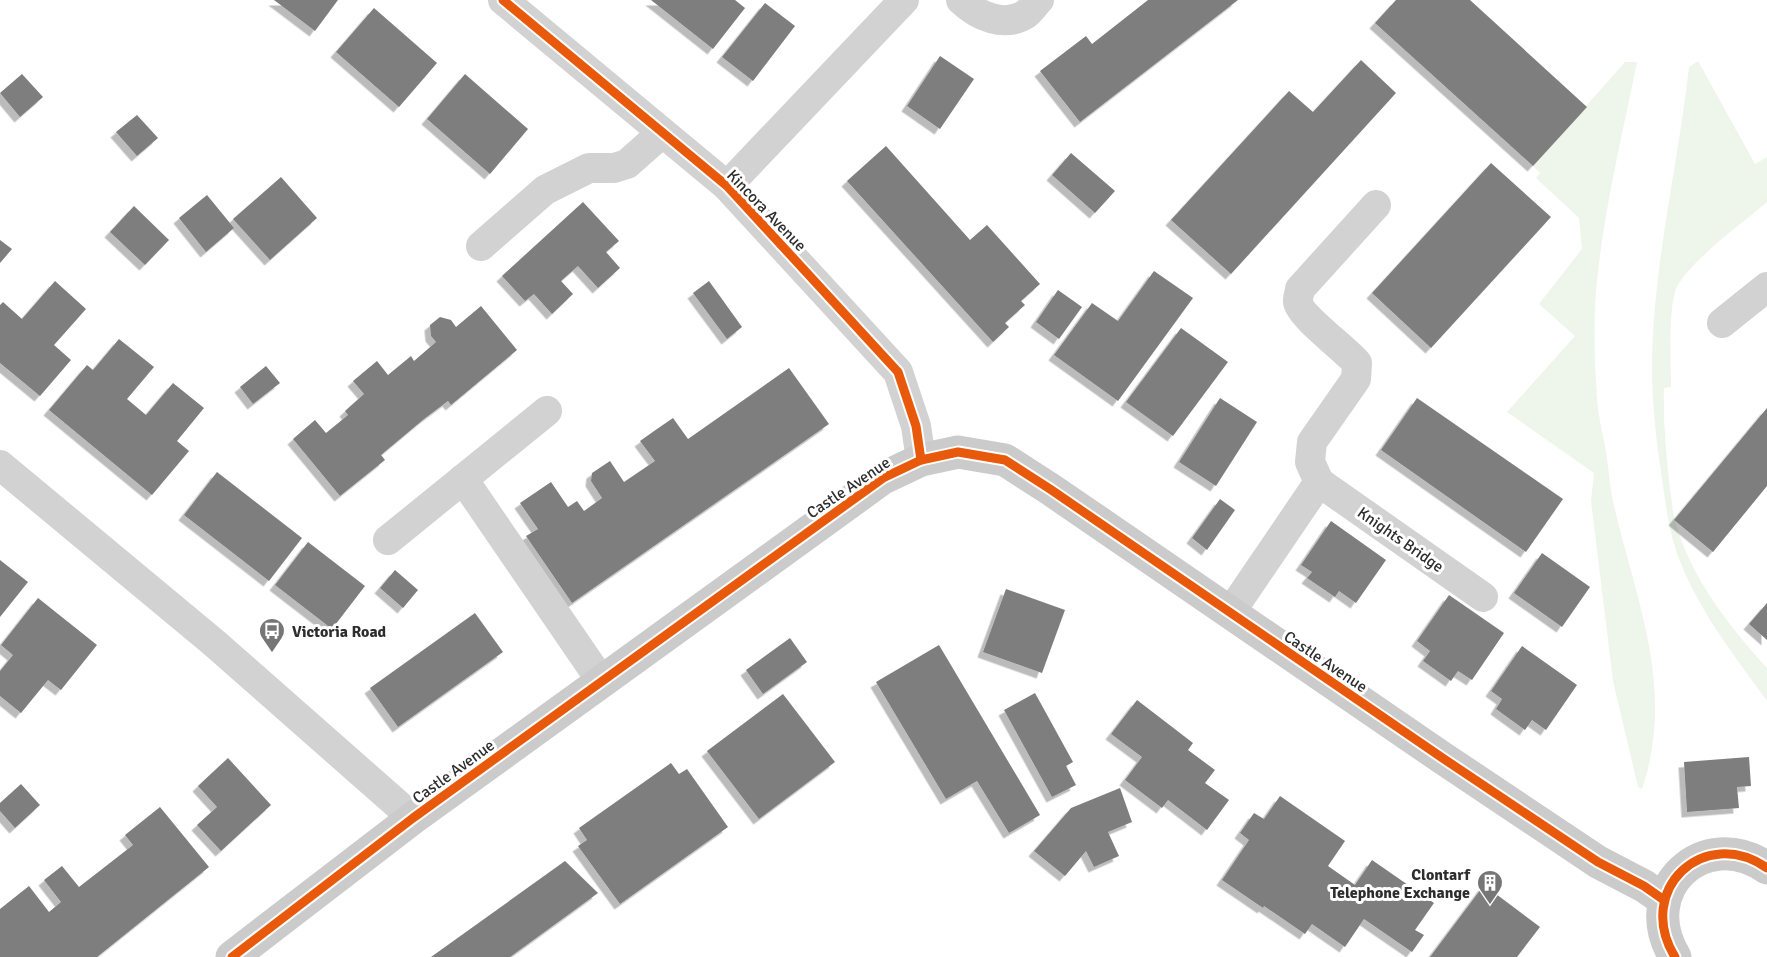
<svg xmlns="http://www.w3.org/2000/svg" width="1767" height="957" viewBox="0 0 1767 957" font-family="Signika,sans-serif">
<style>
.green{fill:#eef5eb}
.building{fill:#7e7e7e;filter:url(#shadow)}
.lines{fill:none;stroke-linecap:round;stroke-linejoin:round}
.street{stroke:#d2d2d2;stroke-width:30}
.secondary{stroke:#cbcbcb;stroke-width:33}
.cycleway-casing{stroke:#fff;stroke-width:13}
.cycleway{stroke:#e8590c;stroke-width:9}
.labels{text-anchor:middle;stroke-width:6;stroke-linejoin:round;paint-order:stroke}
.street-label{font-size:16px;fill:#2d2d2d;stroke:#fff}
.poi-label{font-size:16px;font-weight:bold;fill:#2d2d2d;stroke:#fff;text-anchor:start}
</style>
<defs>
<filter id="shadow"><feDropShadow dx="-5.5" dy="5.5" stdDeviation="0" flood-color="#0004"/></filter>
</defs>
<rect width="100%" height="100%" fill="#fff"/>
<g class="green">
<path d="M1698,61L1755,164L1767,157V202C1744,222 1687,263 1676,289C1668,310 1671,362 1671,387L1664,388C1663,422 1666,455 1670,489C1672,499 1672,511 1675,521C1691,578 1728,625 1767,668V701C1737,659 1702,615 1682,566C1670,538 1666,508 1662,478C1656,440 1652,403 1652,365C1653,265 1678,166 1689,67Z"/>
<path d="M1625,62H1637C1623,132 1606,201 1598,272C1593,313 1594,357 1597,398C1598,416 1603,434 1606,452C1609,471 1610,491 1615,510C1638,606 1675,690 1642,789L1638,787L1613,681L1591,501L1594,473L1507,412L1575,336L1539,304L1582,249L1579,218L1536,178L1540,173L1533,166Z"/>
</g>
<g class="building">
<path d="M274,0H338L315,31Z"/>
<path d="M651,0H735L745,8L713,49Z"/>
<path d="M1148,0H1238L1080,122L1040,71L1086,36L1092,44Z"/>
<path d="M1396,0H1470L1587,107L1533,166L1375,23Z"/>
<path d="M765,3L795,26L753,81L722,57Z"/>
<path d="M374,8L437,63L399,107L336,52Z"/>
<path d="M940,56L974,79L940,129L907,106Z"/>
<path d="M1361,60L1396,93L1231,274L1171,220L1289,91L1313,112Z"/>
<path d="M22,74L43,97L20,117L0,93Z"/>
<path d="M465,74L528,129L490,174L427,119Z"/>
<path d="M137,115L158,138L137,156L116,132Z"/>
<path d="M886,146L970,240L987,225L1040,284L1021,301L1025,305L1005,323L1009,327L993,342L847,181Z"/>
<path d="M1071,153L1115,191L1095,213L1052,175Z"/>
<path d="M1491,163L1551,217L1431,348L1372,293Z"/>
<path d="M281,177L317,218L270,260L233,219Z"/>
<path d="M207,195L234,228L206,252L179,218Z"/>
<path d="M583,202L619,241L606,252L620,268L598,288L578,266L561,281L573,294L552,314L534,294L525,301L502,276Z"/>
<path d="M134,206L169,240L145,265L110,232Z"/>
<path d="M0,240L12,249L0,263Z"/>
<path d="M1154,271L1193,298L1118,401L1054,355L1092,303L1118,321Z"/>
<path d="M55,281L86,309L54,345L71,360L40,396L0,363V305L3,302L22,319Z"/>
<path d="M709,281L742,327L727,339L693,293Z"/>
<path d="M1058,290L1082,307L1059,339L1036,322Z"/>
<path d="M481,306L517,350L451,405L448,401L424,419L381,455L385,460L340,496L293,439L315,420L326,433L348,415L345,411L364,394L353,381L377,361L388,375L411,356L414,361L436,342L431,336L430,325L440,317L451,320L456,327Z"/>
<path d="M1181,328L1228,362L1173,436L1126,402Z"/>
<path d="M119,339L154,367L127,399L146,415L173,383L204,408L177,441L189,451L152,495L49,410L87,365L93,370Z"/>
<path d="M266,366L280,383L253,404L240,387Z"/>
<path d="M789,368L829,424L572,603L526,536L538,529L520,503L551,482L568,507L577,501L584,511L602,498L591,481L592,473L610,461L624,482L655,461L640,441L657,429L673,418L688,439Z"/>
<path d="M1220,398L1257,422L1216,486L1179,462Z"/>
<path d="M1417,398L1563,499L1526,552L1381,450Z"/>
<path d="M1767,408V486L1713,552L1674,520Z"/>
<path d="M217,472L302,538L269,581L184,515Z"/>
<path d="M1220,499L1235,510L1207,550L1192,538Z"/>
<path d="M1331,521L1386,560L1356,603L1339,591L1335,597L1307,578L1312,572L1301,565Z"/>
<path d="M308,542L365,586L332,629L275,585Z"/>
<path d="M1542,553L1590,587L1562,627L1514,593Z"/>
<path d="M0,560L28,582L0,617Z"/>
<path d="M395,570L418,590L403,608L380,588Z"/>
<path d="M1006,589L1065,610L1042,673L983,652Z"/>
<path d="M1449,595L1504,633L1472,680L1458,671L1451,681L1423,661L1430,651L1417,641Z"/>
<path d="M38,598L97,645L61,690L48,680L21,713L0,696V671L13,655L1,645Z"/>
<path d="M1767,603V640L1749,624Z"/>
<path d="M475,613L503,652L398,727L370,688Z"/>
<path d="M790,638L807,662L763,694L746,670Z"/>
<path d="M939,645L1040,815L1009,833L977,781L946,799L876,682Z"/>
<path d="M1522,646L1577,685L1546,730L1532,720L1525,730L1496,709L1502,699L1491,691Z"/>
<path d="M1035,693L1073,762L1066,766L1076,785L1052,797L1004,710Z"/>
<path d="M783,694L835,762L759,819L707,751Z"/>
<path d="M1137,700L1193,743L1188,750L1215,770L1205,783L1229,800L1207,830L1168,800L1162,808L1125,780L1142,757L1111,734Z"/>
<path d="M1749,757L1751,786L1737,787L1739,808L1687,812L1684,762Z"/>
<path d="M228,758L271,805L221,851L197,825L217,807L198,786Z"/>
<path d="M671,763L679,774L687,769L728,827L620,904L578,846L587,840L579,828Z"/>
<path d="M21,784L40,805L15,828L0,811V803Z"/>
<path d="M1120,788L1132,822L1108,832L1119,856L1094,867L1086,851L1065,876L1034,851L1071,808Z"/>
<path d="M1280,796L1345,841L1328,866L1355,885L1372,860L1434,903L1415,930L1424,935L1412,952L1364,919L1345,947L1312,924L1305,934L1264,906L1263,908L1222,880L1249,840L1240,833L1254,813L1264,819Z"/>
<path d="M160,807L209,867L97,957H0V909L29,886L49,912L61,902L44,880L62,866L79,887L133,845L125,835Z"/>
<path d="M565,861L598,893L510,957H431Z"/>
<path d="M1484,885L1540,927L1517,957H1430Z"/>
</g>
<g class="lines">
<g class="street">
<path d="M503,0L727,186L898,372L916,426L921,460"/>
<path d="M961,0C978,16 1004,28 1026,14C1031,10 1035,4 1039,0"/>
<path d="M727,186L904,0"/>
<path d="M481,246L545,190L589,168H614L627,164L662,133"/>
<path d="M1722,323L1767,287"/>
<path d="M0,465L213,642L413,818"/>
<path d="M463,479L602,682"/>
<path d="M1319,482L1310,462L1312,442L1356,379L1357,363C1345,349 1300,316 1298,302C1297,299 1300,292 1300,289L1376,205"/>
<path d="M388,540L547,411"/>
<path d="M1230,613L1319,482L1483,597"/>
</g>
<g class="secondary">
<path d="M232,957L413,818L883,478L921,460L958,452L1005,460L1050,489L1444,759L1598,862L1644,886L1664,900"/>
<path d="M1675,957C1634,890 1704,824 1767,868"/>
</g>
<defs>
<g id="cycleway">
<path d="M503,0L727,186L898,372L916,426L921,460"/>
<path d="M232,957L413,818L883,478L921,460L958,452L1005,460L1050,489L1444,759L1598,862L1644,886L1664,900"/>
<path d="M1675,957C1634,890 1704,824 1767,868"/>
</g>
</defs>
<use href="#cycleway" class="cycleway-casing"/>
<use href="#cycleway" class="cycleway"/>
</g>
<defs>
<symbol id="bus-pin" viewBox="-11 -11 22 30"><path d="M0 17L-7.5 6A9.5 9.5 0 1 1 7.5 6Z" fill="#767676" stroke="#fff"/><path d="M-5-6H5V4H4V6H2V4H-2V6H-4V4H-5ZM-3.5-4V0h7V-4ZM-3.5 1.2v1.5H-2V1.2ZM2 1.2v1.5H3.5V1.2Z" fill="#fff"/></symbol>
<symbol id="building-pin" viewBox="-11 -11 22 30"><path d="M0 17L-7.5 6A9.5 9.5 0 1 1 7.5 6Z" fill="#767676" stroke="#fff"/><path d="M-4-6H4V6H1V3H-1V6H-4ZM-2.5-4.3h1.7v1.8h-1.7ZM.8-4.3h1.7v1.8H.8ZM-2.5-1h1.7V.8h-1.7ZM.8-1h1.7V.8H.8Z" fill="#fff"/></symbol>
</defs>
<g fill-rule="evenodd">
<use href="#bus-pin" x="257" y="616" width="30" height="40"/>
<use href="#building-pin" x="1475" y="868" width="30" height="40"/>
</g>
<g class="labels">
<g class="street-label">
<text transform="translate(767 210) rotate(46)" y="6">Kincora Avenue</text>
<text transform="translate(848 487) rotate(-34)" y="6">Castle Avenue</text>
<text transform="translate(1401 539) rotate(35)" y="6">Knights Bridge</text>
<text transform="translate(1326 661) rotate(34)" y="6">Castle Avenue</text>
<text transform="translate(453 771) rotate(-36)" y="6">Castle Avenue</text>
</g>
<g class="poi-label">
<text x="292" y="637">Victoria Road</text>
<text x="1470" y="880" text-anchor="end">Clontarf<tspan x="1470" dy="18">Telephone Exchange</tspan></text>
</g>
</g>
</svg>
